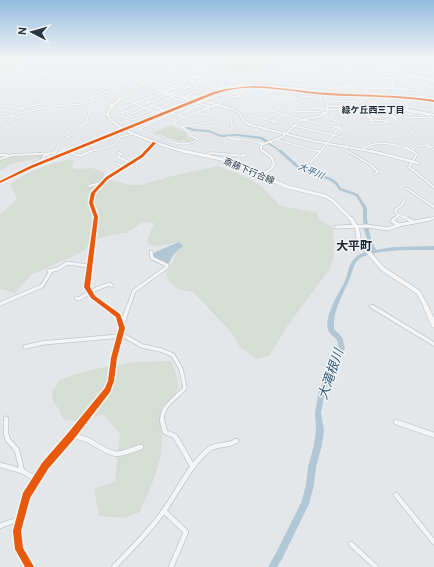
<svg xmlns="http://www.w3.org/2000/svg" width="434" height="567" viewBox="0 0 434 567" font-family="Roboto,'Noto Sans JP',sans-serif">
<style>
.green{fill:#d6ddd4}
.water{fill:#b2c7d5}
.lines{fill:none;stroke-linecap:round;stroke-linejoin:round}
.river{fill:#b2c7d5;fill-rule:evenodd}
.minor-far4-casing{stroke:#c2c5c7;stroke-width:2}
.minor-far3-casing{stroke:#c2c5c7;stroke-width:3}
.minor-far2-casing{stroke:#c2c5c7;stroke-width:4.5}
.minor-far1-casing{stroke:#c2c5c7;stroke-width:5}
.minor-casing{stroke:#c2c5c7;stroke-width:6}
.tertiary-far2-casing{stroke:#c2c5c7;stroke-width:2}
.tertiary-far1-casing{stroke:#c2c5c7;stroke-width:3}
.tertiary-casing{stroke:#c2c5c7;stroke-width:3.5}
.secondary-far4-casing{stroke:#c2c5c7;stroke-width:2}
.secondary-far3-casing{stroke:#c2c5c7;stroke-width:3.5}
.secondary-far2-casing{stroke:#c2c5c7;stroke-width:4}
.secondary-far1-casing{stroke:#c2c5c7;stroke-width:5.5}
.secondary-casing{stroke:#c2c5c7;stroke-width:6}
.minor-far4{stroke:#f3f5f6;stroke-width:1.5}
.minor-far3{stroke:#f3f5f6;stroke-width:2}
.minor-far2{stroke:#f3f5f6;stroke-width:3}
.minor-far1{stroke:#f3f5f6;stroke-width:3.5}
.minor{stroke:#f3f5f6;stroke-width:4.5}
.tertiary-far2{stroke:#f3f5f6;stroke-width:1.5}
.tertiary-far1{stroke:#f3f5f6;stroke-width:2}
.tertiary{stroke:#f3f5f6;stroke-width:2.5}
.secondary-far4{stroke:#f7f7f7;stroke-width:1.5}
.secondary-far3{stroke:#f7f7f7;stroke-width:2.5}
.secondary-far2{stroke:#f7f7f7;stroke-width:3}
.secondary-far1{stroke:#f7f7f7;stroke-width:4}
.secondary{stroke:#f7f7f7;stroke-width:5}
.cycleway-casing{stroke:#f2f5f8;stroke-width:3}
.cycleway{fill:#e8590c;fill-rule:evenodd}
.labels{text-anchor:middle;stroke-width:3;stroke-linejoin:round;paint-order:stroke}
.far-neighbourhood-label{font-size:9px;font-weight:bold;fill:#1b2735;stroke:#f2f5f8}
.far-street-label{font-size:9px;fill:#293644;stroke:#f2f5f8}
.far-water-label{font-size:9px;font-style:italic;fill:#315b79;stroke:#f2f5f8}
.quarter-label{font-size:12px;font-weight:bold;fill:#1b2735;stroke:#f2f5f8}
.near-water-label{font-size:13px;font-style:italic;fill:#315b79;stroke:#f2f5f8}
</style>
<rect width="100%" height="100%" fill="#e4e7e9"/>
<g class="green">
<path d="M0,58H29L25,62L0,70Z"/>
<path d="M226,58H262L270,60L271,63L262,66V69L236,72L232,68Z"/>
<path d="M170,125L186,132L188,138L196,140L191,143L183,141L185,139L180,142L154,133Z"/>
<path d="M33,154L43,156L41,159L38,158L12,164L0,171V160L13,156Z"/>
<path d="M68,160H74L72,167L76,169L92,168L104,172V178L107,179L129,185H141L172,176L218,166L248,178L262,187L280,206L316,212L320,220L333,228L334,256L329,270L286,328L270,355L257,359L240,347L231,332L193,292L181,290L170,283L166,274L179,248L177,244L175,243L159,246L149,245L147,241L154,223L143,222L127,233L110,235L96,239L80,253L31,275L15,293L0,289V214L12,204L17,198L10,185C23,173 51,163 68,160Z"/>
<path d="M171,361C175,371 182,386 174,396C168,402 163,403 161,412C159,423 163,435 162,446C160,469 149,490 140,512L124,518L99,516L94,489L115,481L120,434L103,414L81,421L62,419L60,411L53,401L52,392L59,381L72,375L104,367L134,362Z"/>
</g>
<path class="water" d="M179,242L183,246L174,254L168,264L153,257V253Z"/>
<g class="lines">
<path class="river" d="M186,126L194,129L209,130L221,135L238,134L262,137L278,147L300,167L331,178L337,182L341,188L358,194L367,208V218L369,230L372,242L376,250L393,247L434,246V250C417,250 366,248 356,262C352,269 351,278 347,285C340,300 333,312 334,329L342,337L345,348L334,370L325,391L321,413L324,430L322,445L316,467L314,485L309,504L282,559L277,567H268L276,553L301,503L306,485L308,467L314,445L316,430L315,413L319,391L329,367L339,348C338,345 338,341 336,339C334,336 329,334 328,330C324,316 338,295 344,283C348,275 348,264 355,258C359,253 366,252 372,250L368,242L364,230L363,218V208L356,196L339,190L335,184L329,180L298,169L276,149L260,139L238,136L221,137L208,132L193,131L185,128V126Z"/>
<defs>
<g id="minor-far4">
<path d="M32,58L24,63L61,64L63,66L57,73H37"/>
<path d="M102,58V61L123,65L133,63"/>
<path d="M133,58V63L176,70"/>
<path d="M215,58L220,63L217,64L219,70H215"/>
<path d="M328,58L333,67"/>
<path d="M20,60H23L21,63H24L22,64V72L31,74"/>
<path d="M344,61H356L358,63"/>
<path d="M208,63L215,69L210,79"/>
<path d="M305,63H331"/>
<path d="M305,63L320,69"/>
<path d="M346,63H366"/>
<path d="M431,64L434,63"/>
<path d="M134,65L149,71L141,79"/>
<path d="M391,68L416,59"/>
<path d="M349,69L380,70L401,74L394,78"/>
<path d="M279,71L273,66L286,61L321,58"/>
<path d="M291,71L295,83L292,82"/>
<path d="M192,72L189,76L204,77L208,69L202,64L218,61"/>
<path d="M207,72L225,76L224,78L236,79L232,81L230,86"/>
<path d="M305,72L310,84"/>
<path d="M312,72L318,84H314"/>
<path d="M3,73L11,67L22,64"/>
<path d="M37,73L59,58"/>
<path d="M46,74L49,75L50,78L59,79L65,82L60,85L48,84"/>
<path d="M218,74L216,77L224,78"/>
<path d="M382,74L390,75L394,73"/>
<path d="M406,75L434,81"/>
<path d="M168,76L180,71L175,70"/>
<path d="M319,76H346"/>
<path d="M323,76L321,71L340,68"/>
<path d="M355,76L399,79"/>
<path d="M278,77L320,79"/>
<path d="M384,77L377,69L379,66L358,58H342L358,81H366L370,87H394L392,84L393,80"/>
<path d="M15,78L20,79L36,74"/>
<path d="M323,78H347"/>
<path d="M325,78L329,85L352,86L340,67"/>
<path d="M119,81L135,79L144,84"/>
<path d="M209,81L202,89L185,97C198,99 209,93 216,81"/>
<path d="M373,81H384"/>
<path d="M271,82L324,87"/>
<path d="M105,84L106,82L112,80"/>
<path d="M100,85L107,84L108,86L115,87"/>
<path d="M419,85L434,88"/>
<path d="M181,86L201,89"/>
<path d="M270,86L319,90V86"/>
<path d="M405,87L403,81L411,76"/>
<path d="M413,87L411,82L418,77"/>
<path d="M417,87H420V83L425,79"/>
<path d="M114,88L134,81"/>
<path d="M170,88L179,84L187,73"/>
<path d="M327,88L357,89L359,91L328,90Z"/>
<path d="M156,89L151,85L160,79L157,78"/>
<path d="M173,89L159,85L172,79L224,82L222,88"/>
<path d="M401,89L434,91"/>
<path d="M406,89L410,95L434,98"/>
<path d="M103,90L108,86"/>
<path d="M134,90H143"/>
<path d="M209,90L245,84"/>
<path d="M162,93L186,102L132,120L122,116L121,108Z"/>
<path d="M162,93L165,92L156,89L171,83L178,75L188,72L208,71"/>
<path d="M89,94L97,96"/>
<path d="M171,94L189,87L194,80"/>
<path d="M103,95L123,98"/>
<path d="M300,96L326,98"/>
<path d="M326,96L359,97L366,108"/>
<path d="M185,97L179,95L195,88L201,80"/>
<path d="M231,97L240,96L236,93"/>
<path d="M293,97L300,98"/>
<path d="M314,97L315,107"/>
<path d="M405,98L434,103"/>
<path d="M282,99L283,92L268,91L271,84L270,75L282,71L317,72"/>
<path d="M141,101L163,110"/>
<path d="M203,101L217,105L219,104L218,102L233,98"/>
<path d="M327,101L363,102"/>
<path d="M374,102L406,103"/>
<path d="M147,103L167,95"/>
<path d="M198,103C222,93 242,89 268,91L267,93L279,99H288V90"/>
<path d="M210,103L236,93H267"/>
<path d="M227,105L225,109L230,113L232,126L236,129"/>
<path d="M407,106L434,111"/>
<path d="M0,107L9,106L28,110"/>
<path d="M322,107L320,95L293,92L294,102C327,115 366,108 401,110C410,111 419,113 428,115L431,118"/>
<path d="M92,108H102"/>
<path d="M146,108L173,97"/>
<path d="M158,108L179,99"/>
<path d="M377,108L370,97L405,99"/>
<path d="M264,109L283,114"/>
<path d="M281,109C296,114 312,109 327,113"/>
<path d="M356,109L357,112L367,115L373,123L377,124L397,121L388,109"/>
<path d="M20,110V108L41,104"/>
<path d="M156,112L131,102L134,99L160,90"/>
<path d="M122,113L140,106"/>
<path d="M172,113L139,129C154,136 183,152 198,139L191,136L187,130L173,123L184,117L211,107L220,114L221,118L218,121L182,127"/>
<path d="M365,113L412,114L413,112"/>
<path d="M131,114L145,108"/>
<path d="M108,115L102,112V109L115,103"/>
<path d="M178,115L198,106"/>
<path d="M248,115L346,138"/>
<path d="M325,115L327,118L339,122L338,126L341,130H346L347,133"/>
<path d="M136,116L151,110"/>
<path d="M369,116L434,118"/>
<path d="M0,117L14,116"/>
<path d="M184,117L172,113L192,104L208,109L212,114L203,115L197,113"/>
<path d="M371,120L389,121"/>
<path d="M5,127H14"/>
<path d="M417,127L411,133L434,150"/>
<path d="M265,129L282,115L339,128L320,152L277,140"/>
<path d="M0,131L13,117L19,113L56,106L82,104L92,102L91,98L115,89L130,93"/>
<path d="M228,137C235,141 241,139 248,140C255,142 258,144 265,143"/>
<path d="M396,140L412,151C417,144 423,144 431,147"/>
<path d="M270,142L280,149"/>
<path d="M71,143H76L82,146"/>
<path d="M346,146L345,150L348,152"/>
<path d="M363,149C377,138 400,145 414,152"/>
<path d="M55,152L60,141L72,135L79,127L87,122L89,112L98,101L91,99"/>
<path d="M89,152C100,148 115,149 120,137L132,134"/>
<path d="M145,152L154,143"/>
</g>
<g id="minor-far3">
<path d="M318,151H320"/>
<path d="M347,151L371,165L378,172L375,174"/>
<path d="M412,151L417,154L409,167L434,187"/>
<path d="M118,152L121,154L118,157L131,163"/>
<path d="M69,153L81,156L91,151"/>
<path d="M38,154L55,153L56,151"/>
<path d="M0,155H7"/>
<path d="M46,155L56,158"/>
<path d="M205,156L210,153L245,156L243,154"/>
<path d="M0,159L12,155L39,154"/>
<path d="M34,163L42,160L45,155"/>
<path d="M116,163L121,166L127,163"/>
<path d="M310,163L320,152"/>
<path d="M89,186L100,183"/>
<path d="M406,188L434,207"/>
<path d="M399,215L410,220"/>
<path d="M96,220C96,214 91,209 91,203C90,183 128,165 142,156L146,151"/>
<path d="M393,220L398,216L395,210L401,206L405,199"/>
<path d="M427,220L434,218"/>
</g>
<g id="minor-far2">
<path d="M96,219L87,287L93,297L108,308"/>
<path d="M394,219L392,221L399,225"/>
<path d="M408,219L413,222"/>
<path d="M336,227L367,226L388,229L399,225L430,219"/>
<path d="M49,271L58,269L67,263L89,266"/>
<path d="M76,298L79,299C89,292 99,287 110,284L112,286"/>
<path d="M0,304L42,286L51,271"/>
<path d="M371,306L375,308"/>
<path d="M128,308L134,291L167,267V265L152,258L151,252"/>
</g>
<g id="minor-far1">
<path d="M373,307L434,344"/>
<path d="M122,326L128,307"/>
<path d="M121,334L142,346L161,350L173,355L181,369L185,388C176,398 161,406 162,421"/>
<path d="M25,347L42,343L120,336"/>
<path d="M6,418V421"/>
<path d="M83,421L108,390L122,328L118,316L106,307"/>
</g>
<g id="minor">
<path d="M6,420V434L8,440L17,450L22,471"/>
<path d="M162,420L165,432L175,436L193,467"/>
<path d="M396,422L434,435"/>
<path d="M72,435L88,440L107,451L116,454L123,453L141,447"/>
<path d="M0,465L22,471L36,479"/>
<path d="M396,495L434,542"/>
<path d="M164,511L186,532L171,567"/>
<path d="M0,526L19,519"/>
<path d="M351,544L376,567"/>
<path d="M23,567L28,563"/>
<path d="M30,567L19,549L17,531L26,496L45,466L84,420"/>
<path d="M114,567C131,549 149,532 163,512C178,492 188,467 208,450C216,443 227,447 236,441"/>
</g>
<g id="tertiary-far2">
<path d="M386,58L410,65L415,68L398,81C399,88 404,93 405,100"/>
<path d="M324,87L401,89"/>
<path d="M165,92L189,100"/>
<path d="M165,92L181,86L188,77L231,80L243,84L270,86"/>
<path d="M197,100L227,89L255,87L327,94L394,96L426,100"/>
<path d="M326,100L324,87L317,71C343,57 406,73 434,80"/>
</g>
<g id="tertiary-far1">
<path d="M186,99L211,107L217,105L232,109L239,113L245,122L251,125L313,141L375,152"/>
<path d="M405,99L407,109"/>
<path d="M420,99L434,101"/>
<path d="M328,106L403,109L434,115"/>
<path d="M67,152L200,99"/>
<path d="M264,152L261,150V145L282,137L301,120L318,117L328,112L326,99"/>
</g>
<g id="tertiary">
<path d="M371,151L418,163"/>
<path d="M260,176L271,169L274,164L272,158L263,151"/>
<path d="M0,182L31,167L70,151"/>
</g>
<path id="secondary-far4" d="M119,100L144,83L170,73L179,65L175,61L177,58"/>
<path id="secondary-far3" d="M120,99C116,102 109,107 108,113C106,129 174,149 187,152"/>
<path id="secondary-far2" d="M183,151L221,159L288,187L325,196L332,200L352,220"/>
<path id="secondary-far1" d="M351,219L357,228L359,241L375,260L383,269L418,292L427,308"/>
<path id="secondary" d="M426,307L434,325"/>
</defs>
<use href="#minor-far4" class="minor-far4-casing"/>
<use href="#minor-far3" class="minor-far3-casing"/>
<use href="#minor-far2" class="minor-far2-casing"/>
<use href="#minor-far1" class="minor-far1-casing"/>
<use href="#minor" class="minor-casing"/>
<use href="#tertiary-far2" class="tertiary-far2-casing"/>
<use href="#tertiary-far1" class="tertiary-far1-casing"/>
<use href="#tertiary" class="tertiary-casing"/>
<use href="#secondary-far4" class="secondary-far4-casing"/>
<use href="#secondary-far3" class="secondary-far3-casing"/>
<use href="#secondary-far2" class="secondary-far2-casing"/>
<use href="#secondary-far1" class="secondary-far1-casing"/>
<use href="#secondary" class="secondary-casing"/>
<use href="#minor-far4" class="minor-far4"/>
<use href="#minor-far3" class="minor-far3"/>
<use href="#minor-far2" class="minor-far2"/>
<use href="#minor-far1" class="minor-far1"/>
<use href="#minor" class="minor"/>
<use href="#tertiary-far2" class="tertiary-far2"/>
<use href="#tertiary-far1" class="tertiary-far1"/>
<use href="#tertiary" class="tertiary"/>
<use href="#secondary-far4" class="secondary-far4"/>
<use href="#secondary-far3" class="secondary-far3"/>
<use href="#secondary-far2" class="secondary-far2"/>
<use href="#secondary-far1" class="secondary-far1"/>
<use href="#secondary" class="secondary"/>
<defs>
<g id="cycleway">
<path d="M255,86C280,87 305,92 329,93C364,95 399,95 434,100V102C398,96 363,97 327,95C299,93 270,86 242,88C233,89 224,91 215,94L32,168L0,183V181L30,166L213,92C227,88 241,87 255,86Z"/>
<path d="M153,142L156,143L143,157L108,179L95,193L93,203L98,217L90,287L95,296L120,314L125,328L117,358L114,381L110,392L74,439L48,469L30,498L21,531L23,548L34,567H25L15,549L13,531L23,493L42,463L68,433L105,388L108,381L111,358L119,328L116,317L91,298L84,287L94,217L89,203L91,193L106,177L141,155Z"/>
</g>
</defs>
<use href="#cycleway" class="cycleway-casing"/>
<use href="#cycleway" class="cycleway"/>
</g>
<linearGradient id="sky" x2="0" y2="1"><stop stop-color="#92bce0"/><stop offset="0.42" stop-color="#f3f4f5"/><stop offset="1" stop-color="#f3f4f5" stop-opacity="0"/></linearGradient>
<rect width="434" height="138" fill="url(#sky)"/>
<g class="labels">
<g class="far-neighbourhood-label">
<text x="373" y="113">緑ケ丘西三丁目</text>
</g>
<g class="far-street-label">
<text transform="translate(249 171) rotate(23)" y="3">斎藤下行合線</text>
</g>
<g class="far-water-label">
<text transform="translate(311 171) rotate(23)" y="3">大平川</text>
</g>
<g class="quarter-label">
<text x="354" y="250">大平町</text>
</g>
<g class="near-water-label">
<text transform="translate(330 374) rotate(-71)" y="5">大滝根川</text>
</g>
</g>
<g transform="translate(32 32) rotate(276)" stroke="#f2f5f8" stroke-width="3" paint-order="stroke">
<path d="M0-3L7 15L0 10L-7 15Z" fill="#293644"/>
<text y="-6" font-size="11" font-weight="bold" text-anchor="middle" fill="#293644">N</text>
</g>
</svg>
